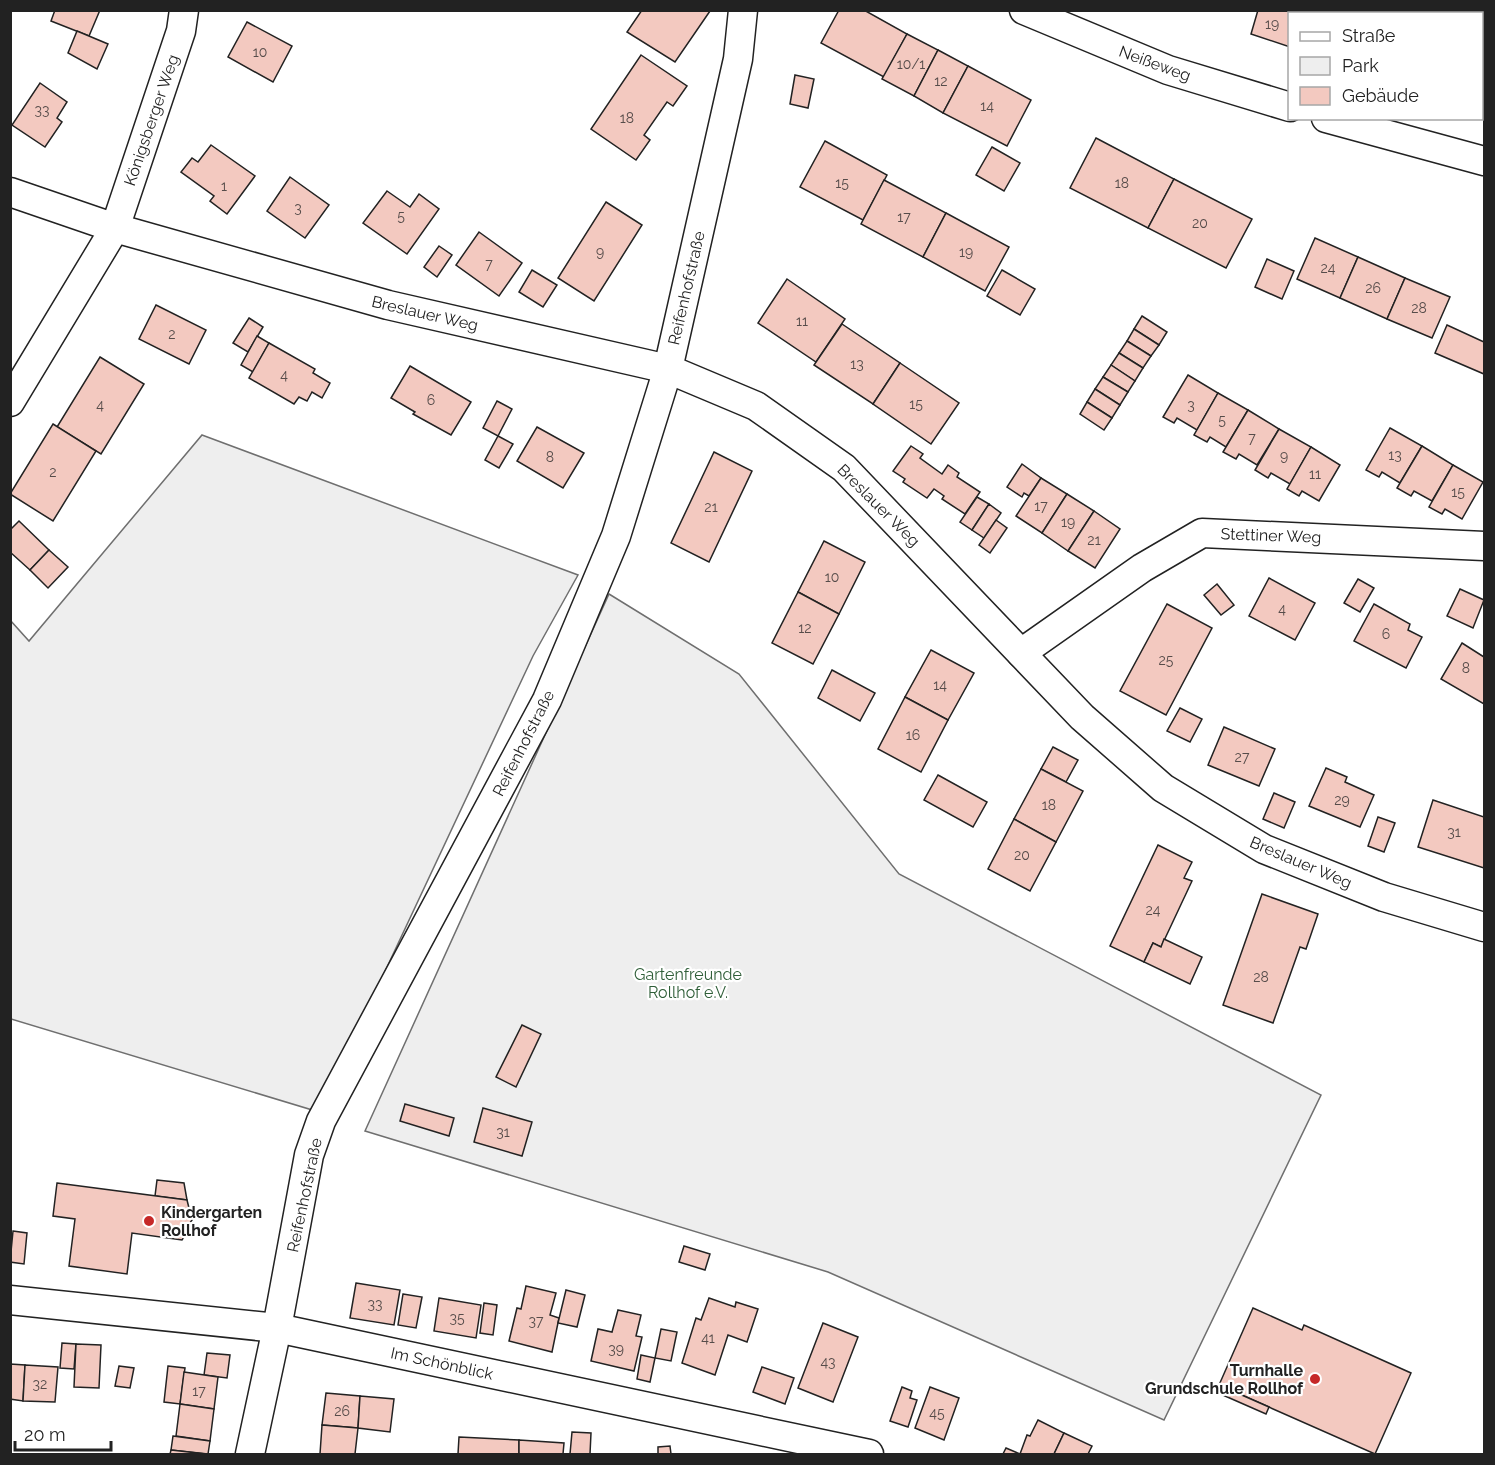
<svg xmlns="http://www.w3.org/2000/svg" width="1495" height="1465" viewBox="0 0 1495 1465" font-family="Raleway,sans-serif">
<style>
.green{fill:#eee;stroke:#6f6f6f;stroke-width:1.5}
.building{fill:#f3c9c0;stroke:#222;stroke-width:1.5}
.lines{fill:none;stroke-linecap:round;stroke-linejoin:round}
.street-casing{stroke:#222;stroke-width:31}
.street{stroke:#fff;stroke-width:28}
.poi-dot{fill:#c62828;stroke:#fff;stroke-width:2}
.labels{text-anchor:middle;stroke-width:4.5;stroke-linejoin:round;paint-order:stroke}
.number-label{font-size:14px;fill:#564c4a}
.street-label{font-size:16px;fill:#222;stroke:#fff}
.park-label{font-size:16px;fill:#2f5e38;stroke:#fff}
.poi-label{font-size:16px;font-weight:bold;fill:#222;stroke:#fff;text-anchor:start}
</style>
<rect width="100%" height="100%" fill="#fff"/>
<g class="green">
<path d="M202,435L578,575L533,656L319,1112L11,1019L10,620L29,641Z"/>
<path d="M609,594L739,674L899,874L1321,1095L1164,1420L828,1272L365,1131Z"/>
</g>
<g class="building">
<path d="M55,10H100L89,36L51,21Z"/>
<path d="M642,10H709L710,11L675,62L627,32Z"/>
<path d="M839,10H864L907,34L884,77L821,43Z"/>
<path d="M1258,10H1334L1333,14H1290V47L1251,34Z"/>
<path d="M247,22L292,46L273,82L228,57Z"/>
<path d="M77,31L108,44L97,69L68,53Z"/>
<path d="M907,34L938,50L914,96L882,79Z"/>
<path d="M938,50L968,66L943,113L914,96Z"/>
<path d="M641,55L687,86L673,106L667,102L644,135L650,140L636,160L591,129Z"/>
<path d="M1482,55L1484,56V112L1482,111Z"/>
<path d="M968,66L1031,100L1007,146L943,113Z"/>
<path d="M795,75L814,79L808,108L790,104Z"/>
<path d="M40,83L67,102L57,118L62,122L45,147L12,125Z"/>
<path d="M1096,138L1174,179L1148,228L1070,188Z"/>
<path d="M825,141L887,175L863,220L800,187Z"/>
<path d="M211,145L255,176L227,214L210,201L214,196L181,172L192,158L198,162Z"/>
<path d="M992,147L1020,163L1004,191L976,175Z"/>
<path d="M290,177L329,205L305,238L267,211Z"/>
<path d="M1174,179L1252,219L1226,268L1148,228Z"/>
<path d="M884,180L946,213L923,257L861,224Z"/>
<path d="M387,191L410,207L419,194L439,209L407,254L363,223Z"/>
<path d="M606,202L642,225L594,301L558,278Z"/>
<path d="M946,213L1009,247L985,291L923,257Z"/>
<path d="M479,232L522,263L499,296L456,265Z"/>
<path d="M1315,238L1358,257L1340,298L1297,279Z"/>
<path d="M439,246L452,255L437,277L424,267Z"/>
<path d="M1358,257L1405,278L1387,319L1340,298Z"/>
<path d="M1267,259L1294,271L1282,299L1255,287Z"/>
<path d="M532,270L557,285L543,307L519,292Z"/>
<path d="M1002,270L1035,289L1020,315L987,296Z"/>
<path d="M1405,278L1450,297L1432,338L1387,319Z"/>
<path d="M787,279L845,319L816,362L758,323Z"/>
<path d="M156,305L206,330L189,364L139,339Z"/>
<path d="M1142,316L1167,332L1159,345L1134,329Z"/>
<path d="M249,318L263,327L248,352L233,343Z"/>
<path d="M842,324L900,363L873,404L814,365Z"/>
<path d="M1447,325L1484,342V374L1435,353Z"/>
<path d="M1134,329L1159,345L1151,356L1127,341Z"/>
<path d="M257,336L269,343L253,372L241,365Z"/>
<path d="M1127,341L1151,356L1143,368L1119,353Z"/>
<path d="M269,343L315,369L313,373L330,383L322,398L312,392L307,401L299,397L294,404L249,378Z"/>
<path d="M1119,353L1143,368L1135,381L1111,365Z"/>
<path d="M100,357L144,384L101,454L57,427Z"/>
<path d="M900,363L959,403L931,444L873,404Z"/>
<path d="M1111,365L1135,381L1128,392L1103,377Z"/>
<path d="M410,366L471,402L451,435L413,414L415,412L391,398Z"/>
<path d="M1188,375L1218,393L1197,430L1177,418L1174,423L1163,417Z"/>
<path d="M1103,377L1128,392L1120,405L1095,389Z"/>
<path d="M1095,389L1120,405L1112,418L1087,402Z"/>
<path d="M1218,393L1248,410L1226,447L1210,437L1207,442L1194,435Z"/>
<path d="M497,401L512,409L498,436L483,428Z"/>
<path d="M1087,402L1112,418L1104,430L1080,414Z"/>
<path d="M1248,410L1279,429L1257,465L1239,454L1236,459L1223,452Z"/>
<path d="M53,424L96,451L53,521L10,494Z"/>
<path d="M537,427L584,453L563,488L517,461Z"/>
<path d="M1390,428L1422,446L1400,483L1382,472L1379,477L1366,470Z"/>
<path d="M1279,429L1311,447L1290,484L1271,473L1268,478L1255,470Z"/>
<path d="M498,436L513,444L499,468L485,460Z"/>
<path d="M911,446L923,454L920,458L942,474L948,465L959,473L957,477L980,492L965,514L942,499L944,496L934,489L927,498L903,482L905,479L893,471Z"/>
<path d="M1422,446L1453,465L1432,501L1414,491L1411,496L1397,488Z"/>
<path d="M1311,447L1340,465L1319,501L1302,491L1299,496L1287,489Z"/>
<path d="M714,452L752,471L709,562L671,543Z"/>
<path d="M1022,464L1041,478L1029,496L1024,493L1022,497L1007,487Z"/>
<path d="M1453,465L1483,482L1462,519L1445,509L1442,514L1429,507Z"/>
<path d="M1041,478L1067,494L1042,533L1016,516Z"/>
<path d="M1067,494L1094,511L1068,551L1042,533Z"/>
<path d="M977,497L989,504L972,530L960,522Z"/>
<path d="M989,504L1001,513L984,538L972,530Z"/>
<path d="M1094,511L1120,529L1095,568L1068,551Z"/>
<path d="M996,520L1007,528L990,553L979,545Z"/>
<path d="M19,521L49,550L30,570L10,552V530Z"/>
<path d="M824,541L865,562L839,614L798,592Z"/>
<path d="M49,550L68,567L48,588L30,570Z"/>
<path d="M1269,578L1315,603L1295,640L1249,616Z"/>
<path d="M1358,579L1374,588L1360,612L1344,603Z"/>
<path d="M1217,584L1234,605L1221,615L1204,595Z"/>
<path d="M1460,589L1484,600L1473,628L1447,616Z"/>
<path d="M798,592L839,614L813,664L772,643Z"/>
<path d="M1167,604L1212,628L1166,715L1120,691Z"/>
<path d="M1374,604L1410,624L1408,630L1422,637L1406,668L1354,641Z"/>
<path d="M1462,643L1484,657V704L1441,679Z"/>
<path d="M931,650L974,673L948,720L905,697Z"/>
<path d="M832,670L875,693L860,721L818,698Z"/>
<path d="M905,697L948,720L921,772L878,749Z"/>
<path d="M1180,708L1202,719L1190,742L1167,731Z"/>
<path d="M1224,727L1275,749L1259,786L1208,765Z"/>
<path d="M1053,747L1078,760L1066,782L1041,769Z"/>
<path d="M1326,768L1347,777L1345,782L1374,795L1360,827L1309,806Z"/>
<path d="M1041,769L1083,791L1056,842L1014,819Z"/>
<path d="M938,775L987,802L973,827L924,800Z"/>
<path d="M1274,793L1295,802L1284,828L1263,819Z"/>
<path d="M1433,800L1484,817V868L1418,847Z"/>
<path d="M1378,817L1395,823L1384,852L1368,846Z"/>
<path d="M1014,819L1056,842L1030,891L988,869Z"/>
<path d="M1158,845L1192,862L1184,878L1192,881L1161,947L1153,943L1144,962L1110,946Z"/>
<path d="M1262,894L1318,914L1306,949L1300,947L1273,1023L1223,1005Z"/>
<path d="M1164,939L1202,957L1190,984L1144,962L1153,943L1161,947Z"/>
<path d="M522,1025L541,1034L516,1087L496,1077Z"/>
<path d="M405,1104L454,1118L449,1136L400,1121Z"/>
<path d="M483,1108L532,1122L522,1156L474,1142Z"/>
<path d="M157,1180L184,1183L187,1200L155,1196Z"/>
<path d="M57,1183L187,1200L192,1220L185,1230L188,1231L182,1240L132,1233L127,1274L69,1266L75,1219L53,1216Z"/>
<path d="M13,1231L27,1233L24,1264L10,1262Z"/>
<path d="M684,1246L710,1254L705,1270L679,1262Z"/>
<path d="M356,1283L400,1290L394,1325L350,1318Z"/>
<path d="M526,1286L556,1293L550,1315L559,1318L552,1352L509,1341L517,1308L521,1309Z"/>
<path d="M566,1290L585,1295L577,1327L558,1323Z"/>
<path d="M403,1294L422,1297L416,1328L398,1325Z"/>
<path d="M439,1298L481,1305L476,1338L434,1331Z"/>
<path d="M709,1298L735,1307L736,1302L758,1309L747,1342L728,1335L715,1375L682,1363L696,1318L701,1320Z"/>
<path d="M484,1303L497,1305L493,1335L480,1333Z"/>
<path d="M1253,1308L1302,1330L1304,1325L1411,1373L1375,1454L1219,1385Z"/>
<path d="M618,1310L641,1315L636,1336L642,1337L634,1371L591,1361L598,1329L612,1332Z"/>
<path d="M823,1323L858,1337L833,1402L798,1388Z"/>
<path d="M661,1329L677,1332L671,1361L655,1358Z"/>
<path d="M62,1343L76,1344L74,1369L60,1368Z"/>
<path d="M76,1344L101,1345L99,1388L74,1387Z"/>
<path d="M207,1353L230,1355L227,1378L204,1375Z"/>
<path d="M641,1355L655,1358L650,1382L637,1379Z"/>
<path d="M10,1364L25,1365L23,1401L10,1399Z"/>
<path d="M25,1365L58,1367L55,1402L23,1401Z"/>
<path d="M119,1366L134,1368L130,1388L115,1386Z"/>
<path d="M168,1366L185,1368L180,1404L164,1402Z"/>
<path d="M762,1367L794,1378L785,1404L753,1392Z"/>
<path d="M184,1372L218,1377L214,1409L180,1404Z"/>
<path d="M1219,1385L1269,1407L1266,1414L1216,1392Z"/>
<path d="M902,1387L912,1391L910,1398L917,1400L908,1427L890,1421Z"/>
<path d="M930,1387L959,1398L944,1440L915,1428Z"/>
<path d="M326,1393L360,1396L358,1428L322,1425Z"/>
<path d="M360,1396L394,1399L390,1432L358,1428Z"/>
<path d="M180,1404L214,1409L210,1441L176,1436Z"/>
<path d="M1038,1420L1064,1433L1054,1454H1020L1027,1435L1030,1436Z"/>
<path d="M322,1425L358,1428L355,1454H320Z"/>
<path d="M572,1432L591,1433L590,1454H570Z"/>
<path d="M1064,1433L1092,1446L1088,1454H1054Z"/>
<path d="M173,1436L210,1441L208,1454L171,1450Z"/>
<path d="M459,1437L519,1440V1454H458Z"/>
<path d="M519,1440L564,1443L563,1454H519Z"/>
<path d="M670,1446L671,1454H658V1447Z"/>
<path d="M1006,1448L1020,1454H1003Z"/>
<path d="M171,1450L206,1454H170Z"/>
</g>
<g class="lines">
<defs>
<g id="street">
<path d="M1024,10L1168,70L1290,107"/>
<path d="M1326,118L1484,161"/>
<path d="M10,192L115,228L388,305L668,369L756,406L844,468L1082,717L1163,788L1264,849L1384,897L1484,927"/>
<path d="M10,402L115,228L181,31L184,10"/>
<path d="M1021,653L1142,568L1202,533L1484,546"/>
<path d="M10,1300L277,1328L869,1454"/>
<path d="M250,1454L277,1328L309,1155L321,1121L547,700L616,536L668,369L738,59L743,10"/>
</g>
</defs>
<use href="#street" class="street-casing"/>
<use href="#street" class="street"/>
</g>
<g class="poi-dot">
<circle cx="149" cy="1221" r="6"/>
<circle cx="1315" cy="1379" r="6"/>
</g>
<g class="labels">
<g class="number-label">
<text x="1272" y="29">19</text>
<text x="260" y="57">10</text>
<text x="911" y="69">10/1</text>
<text x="941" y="86">12</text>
<text x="987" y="111">14</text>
<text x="42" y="115">33</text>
<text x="627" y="123">18</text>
<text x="842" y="188">15</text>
<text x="1122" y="188">18</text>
<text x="224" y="191">1</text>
<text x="298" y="213">3</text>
<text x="401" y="221">5</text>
<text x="904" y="222">17</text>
<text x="1200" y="228">20</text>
<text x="600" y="257">9</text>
<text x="966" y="257">19</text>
<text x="489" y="269">7</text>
<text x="1328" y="273">24</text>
<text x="1373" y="293">26</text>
<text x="1419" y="313">28</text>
<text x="802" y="326">11</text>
<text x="172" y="339">2</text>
<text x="857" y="369">13</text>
<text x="284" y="380">4</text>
<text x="431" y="405">6</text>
<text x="916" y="409">15</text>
<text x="100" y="410">4</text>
<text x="1191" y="410">3</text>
<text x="1222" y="425">5</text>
<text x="1252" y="443">7</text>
<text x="1395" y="460">13</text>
<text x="1284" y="461">9</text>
<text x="550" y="462">8</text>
<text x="53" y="477">2</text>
<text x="1315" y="479">11</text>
<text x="1458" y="497">15</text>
<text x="1041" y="511">17</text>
<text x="711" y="512">21</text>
<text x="1068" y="527">19</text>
<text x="1094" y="545">21</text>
<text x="832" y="582">10</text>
<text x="1282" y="614">4</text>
<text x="805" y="633">12</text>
<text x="1386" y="639">6</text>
<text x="1166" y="665">25</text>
<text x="1466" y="673">8</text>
<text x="940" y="690">14</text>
<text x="913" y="740">16</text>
<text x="1242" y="762">27</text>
<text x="1342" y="805">29</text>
<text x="1049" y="810">18</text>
<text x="1454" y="837">31</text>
<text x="1022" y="860">20</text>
<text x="1153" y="915">24</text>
<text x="1261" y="982">28</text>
<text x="503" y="1137">31</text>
<text x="375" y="1309">33</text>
<text x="457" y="1323">35</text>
<text x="536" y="1326">37</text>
<text x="708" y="1343">41</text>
<text x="616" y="1354">39</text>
<text x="828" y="1367">43</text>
<text x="40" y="1389">32</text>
<text x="199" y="1396">17</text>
<text x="342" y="1416">26</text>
<text x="937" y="1418">45</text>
</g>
<g class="street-label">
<text transform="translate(1155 63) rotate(20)" y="6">Neißeweg</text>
<text transform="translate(151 120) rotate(-71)" y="6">Königsberger Weg</text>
<text transform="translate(686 288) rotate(-77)" y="6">Reifenhofstraße</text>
<text transform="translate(425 313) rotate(13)" y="6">Breslauer Weg</text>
<text transform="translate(879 505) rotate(45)" y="6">Breslauer Weg</text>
<text transform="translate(1271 535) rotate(2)" y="6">Stettiner Weg</text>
<text transform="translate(523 743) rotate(-63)" y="6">Reifenhofstraße</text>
<text transform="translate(1301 862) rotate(23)" y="6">Breslauer Weg</text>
<text transform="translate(304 1195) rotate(-78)" y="6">Reifenhofstraße</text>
<text transform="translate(442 1363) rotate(12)" y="6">Im Schönblick</text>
</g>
<g class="park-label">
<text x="688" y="980">Gartenfreunde<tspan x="688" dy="18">Rollhof e.V.</tspan></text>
</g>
<g class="poi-label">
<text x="161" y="1218">Kindergarten<tspan x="161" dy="18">Rollhof</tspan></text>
<text x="1303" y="1376" text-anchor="end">Turnhalle<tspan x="1303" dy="18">Grundschule Rollhof</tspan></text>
</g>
</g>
<rect width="1495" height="1465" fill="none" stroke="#222222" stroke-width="24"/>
<rect x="1288" y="12" width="195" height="108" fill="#ffffff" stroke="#a7a7a7" stroke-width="1.5"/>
<rect x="1300" y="32" width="30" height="9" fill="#ffffff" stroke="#a7a7a7" stroke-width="1.5"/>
<text x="1342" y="42" font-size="18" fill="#222222">Straße</text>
<rect x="1300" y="57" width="30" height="18" fill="#eeeeee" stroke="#a7a7a7" stroke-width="1.5"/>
<text x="1342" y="72" font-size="18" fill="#222222">Park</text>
<rect x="1300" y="87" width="30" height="18" fill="#f3c9c0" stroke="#a7a7a7" stroke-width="1.5"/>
<text x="1342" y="102" font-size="18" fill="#222222">Gebäude</text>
<path d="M15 1441v9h96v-9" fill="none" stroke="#222222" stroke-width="3"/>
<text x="24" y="1441" font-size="18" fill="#222222" stroke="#ffffff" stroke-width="4.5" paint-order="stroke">20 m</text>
</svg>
